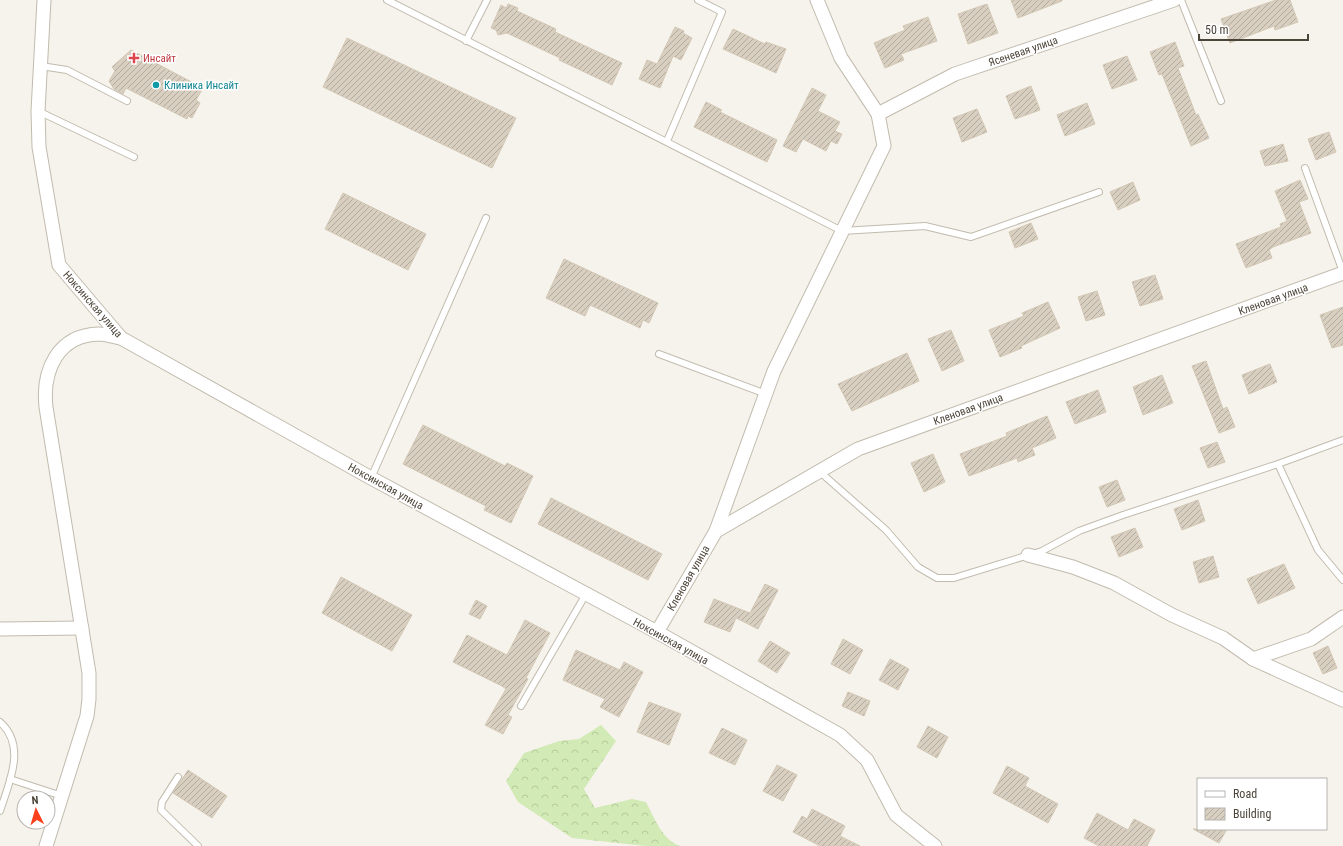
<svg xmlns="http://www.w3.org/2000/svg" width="1343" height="846" viewBox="0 0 1343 846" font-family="'Roboto Condensed',sans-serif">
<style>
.forest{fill:url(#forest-crowns)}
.building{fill:url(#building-hatch);stroke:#d3c7b4}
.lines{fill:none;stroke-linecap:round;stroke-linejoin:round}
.lane-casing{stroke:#c2bbae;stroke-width:8}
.street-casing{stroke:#c2bbae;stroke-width:15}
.lane{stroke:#fff;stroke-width:6}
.street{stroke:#fff;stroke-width:13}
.health-dot{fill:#e0444e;stroke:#fff;stroke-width:1.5}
.culture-dot{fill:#0f9aa8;stroke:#fff;stroke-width:1.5}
.labels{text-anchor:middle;stroke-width:3;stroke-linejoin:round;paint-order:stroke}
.street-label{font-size:11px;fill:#4b4439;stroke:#fff}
.health-label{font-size:11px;fill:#be3a42;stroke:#fff;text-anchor:start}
.culture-label{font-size:11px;fill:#0d838f;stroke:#fff;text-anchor:start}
</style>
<defs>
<pattern id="forest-crowns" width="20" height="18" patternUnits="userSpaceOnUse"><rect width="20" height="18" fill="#d2eab5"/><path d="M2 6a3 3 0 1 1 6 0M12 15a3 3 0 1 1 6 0" fill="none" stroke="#b6ca9c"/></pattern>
<pattern id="building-hatch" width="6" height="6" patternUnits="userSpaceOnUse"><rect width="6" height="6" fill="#d8cfc1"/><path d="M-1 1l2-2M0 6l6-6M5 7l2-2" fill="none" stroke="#b1aa9e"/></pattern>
</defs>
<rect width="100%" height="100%" fill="#f6f3ec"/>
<path class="forest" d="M601,725L616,741L584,789L595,808L632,799L646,802C654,817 663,842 681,846H645L572,838L518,802L506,781L524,753L559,741L579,739Z"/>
<g class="building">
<path d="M1011,0H1062V1L1018,18Z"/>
<path d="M1276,0H1290L1298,22L1275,30L1274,26L1230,43L1221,19Z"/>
<path d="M508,4L518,8L517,11L556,29L555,32L622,63L612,85L559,60L560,58L507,33L498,35L496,30L491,28L501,5L506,8Z"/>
<path d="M987,4L998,33L968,44L958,14Z"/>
<path d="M928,17L937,41L901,54L904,60L885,68L874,43L905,30L903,26Z"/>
<path d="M675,27L684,31L683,33L692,38L681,60L673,56L660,88L639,79L647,60L657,64Z"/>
<path d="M733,29L765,44L766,42L786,49L776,73L723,49Z"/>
<path d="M347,38L516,118L492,168L323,87Z"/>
<path d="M1175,42L1184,66L1178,68L1196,115L1198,114L1209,138L1191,146L1162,74L1159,75L1150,52Z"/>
<path d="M131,50L203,88L196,100L200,103L192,118L188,116L187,119L126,88L123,94L114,89L109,81L115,71L112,67Z"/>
<path d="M1127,56L1137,80L1112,89L1103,65Z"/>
<path d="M1031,86L1040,110L1015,119L1006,96Z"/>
<path d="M812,88L826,95L818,111L840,122L835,131L842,134L837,144L831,141L826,151L803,139L796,152L783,146Z"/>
<path d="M706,102L722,110L720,112L777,140L767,162L694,127Z"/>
<path d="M1087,103L1095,124L1065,136L1057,115Z"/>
<path d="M977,109L987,132L962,142L953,118Z"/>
<path d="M1329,132L1336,152L1316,160L1308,139Z"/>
<path d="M1283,144L1288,161L1265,166L1260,151Z"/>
<path d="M1300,180L1308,199L1299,202L1311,233L1273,247L1269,250L1272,258L1246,268L1236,244L1281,227L1280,224L1287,221L1275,191Z"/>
<path d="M1133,182L1140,200L1118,210L1110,192Z"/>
<path d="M343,193L426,234L408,270L325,229Z"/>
<path d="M1031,223L1038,239L1015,248L1009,232Z"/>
<path d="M564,259L658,303L649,323L643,320L640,328L590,305L585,316L546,298Z"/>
<path d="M1155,275L1163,299L1140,306L1132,282Z"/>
<path d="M1097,291L1105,315L1086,321L1078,297Z"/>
<path d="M1048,302L1060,328L1021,346L1022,348L1000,357L989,330L1024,316L1022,313Z"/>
<path d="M1343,307V345L1332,348L1320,315Z"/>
<path d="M951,330L964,361L942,371L928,339Z"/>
<path d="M907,353L919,381L852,411L838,384Z"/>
<path d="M1206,361L1223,409L1227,407L1235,427L1219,433L1192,366Z"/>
<path d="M1270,364L1277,382L1249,394L1242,375Z"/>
<path d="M1162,375L1173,403L1143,415L1133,387Z"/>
<path d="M1098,390L1106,412L1075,424L1066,402Z"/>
<path d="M1047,416L1056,438L1032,448L1035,455L1018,462L1017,458L969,476L960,454L1007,436L1006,433Z"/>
<path d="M423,425L505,466L507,463L533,476L511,523L484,510L486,506L403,464Z"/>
<path d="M1217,442L1225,462L1208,468L1200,448Z"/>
<path d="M933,454L945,482L924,492L911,463Z"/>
<path d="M1117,480L1125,500L1107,507L1099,487Z"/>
<path d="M551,498L662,554L648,580L538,524Z"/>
<path d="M1198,500L1205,521L1182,530L1174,509Z"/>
<path d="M1135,528L1143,547L1119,557L1111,537Z"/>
<path d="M1213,556L1219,577L1199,583L1193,562Z"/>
<path d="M1284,564L1295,588L1258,604L1247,579Z"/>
<path d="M341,577L412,615L392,651L322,613Z"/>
<path d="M765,584L778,590L758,629L736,618L730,632L704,622L714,599L750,613Z"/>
<path d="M476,600L487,606L480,619L469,614Z"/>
<path d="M525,620L550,633L526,678L528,679L508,715L512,717L503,734L485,725L506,689L502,686L453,662L467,635L507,655Z"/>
<path d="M843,639L863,650L850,674L831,664Z"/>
<path d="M770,641L790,653L777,673L758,661Z"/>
<path d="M1328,646L1337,668L1323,674L1313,653Z"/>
<path d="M576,650L620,670L624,662L643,672L619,717L600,707L605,699L563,680Z"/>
<path d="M890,659L909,669L898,690L879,680Z"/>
<path d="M848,692L870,701L864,716L842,706Z"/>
<path d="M649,702L681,714L669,745L637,732Z"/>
<path d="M928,726L948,737L937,758L917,747Z"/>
<path d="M722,728L747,740L735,765L709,753Z"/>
<path d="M777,765L797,775L783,801L763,791Z"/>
<path d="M1007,766L1029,778L1025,786L1058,804L1048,823L993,793Z"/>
<path d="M188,770L227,796L212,818L173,793Z"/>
<path d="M812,809L845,826L840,836L860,846H820L793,832L802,816L807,819Z"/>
<path d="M1097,813L1128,830L1134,819L1155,830L1147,846H1099L1084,838Z"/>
<path d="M1193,829H1227L1219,843Z"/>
</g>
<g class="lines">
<defs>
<g id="lane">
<path d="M387,0L842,231L925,226L971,237L1099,192"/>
<path d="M1181,0L1221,101"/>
<path d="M466,41L487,0"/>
<path d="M41,66L67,70L127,101"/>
<path d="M38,111L134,157"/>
<path d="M667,141L722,12L698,0"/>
<path d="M1305,168L1343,272"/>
<path d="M659,354L766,394"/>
<path d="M1278,464L1318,550L1343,580"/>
<path d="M820,472L886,530L918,567L937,578H954L1042,551L1079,531L1123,515L1278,464L1343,440"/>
<path d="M371,478L486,218"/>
<path d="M521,706L586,594"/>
<path d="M0,722C27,746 9,783 0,811"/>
<path d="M178,777L162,802L161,810L198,846"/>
<path d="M10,779L62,796"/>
</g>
<g id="street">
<path d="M44,0L38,111L39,147L59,265L121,338L371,478L657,632L840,735L867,760L896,815L935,846"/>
<path d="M878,114L955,74L1174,0"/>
<path d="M716,531L774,371L884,146L878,114L841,58L817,0"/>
<path d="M1028,555L1073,567L1114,583L1172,615L1223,638L1253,659L1311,639L1343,617"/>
<path d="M0,629L82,628"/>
<path d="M657,632L716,531L858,449L1343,273"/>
<path d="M1253,659L1343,700"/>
<path d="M46,846L87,716L89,699V673L46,407C42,370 58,335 99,334C106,334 114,337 121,338"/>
</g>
</defs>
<use href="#lane" class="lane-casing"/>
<use href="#street" class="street-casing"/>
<use href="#lane" class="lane"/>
<use href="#street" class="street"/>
</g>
<path class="health-dot" d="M132 52h4v4h4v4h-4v4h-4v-4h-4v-4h4z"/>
<circle class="culture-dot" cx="156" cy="85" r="4"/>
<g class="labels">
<g class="street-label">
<text transform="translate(1023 51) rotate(-19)" y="4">Ясеневая улица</text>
<text transform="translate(1273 299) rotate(-20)" y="4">Кленовая улица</text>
<text transform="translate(93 304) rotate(49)" y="4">Ноксинская улица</text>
<text transform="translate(968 409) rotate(-20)" y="4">Кленовая улица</text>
<text transform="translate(386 486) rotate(29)" y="4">Ноксинская улица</text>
<text transform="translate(688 578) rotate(-60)" y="4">Кленовая улица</text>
<text transform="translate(671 641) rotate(29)" y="4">Ноксинская улица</text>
</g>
<g class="health-label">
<text x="143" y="62">Инсайт</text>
</g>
<g class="culture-label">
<text x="164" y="89">Клиника Инсайт</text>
</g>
</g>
<rect x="1197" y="778" width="130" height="52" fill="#ffffff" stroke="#b7b4b0"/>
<rect x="1205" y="791" width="20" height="6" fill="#ffffff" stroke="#b7b4b0"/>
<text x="1233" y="798" font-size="12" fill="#4b4439">Road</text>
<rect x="1205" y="808" width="20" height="12" fill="url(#building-hatch)" stroke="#b7b4b0"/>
<text x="1233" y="818" font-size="12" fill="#4b4439">Building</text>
<g transform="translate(36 810) rotate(355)"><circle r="19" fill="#ffffff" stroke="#b7b4b0"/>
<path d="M0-3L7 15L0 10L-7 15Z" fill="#fc3f1d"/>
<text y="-6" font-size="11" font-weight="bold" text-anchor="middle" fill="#4b4439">N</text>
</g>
<path d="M1199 34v6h109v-6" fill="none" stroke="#4b4439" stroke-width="2"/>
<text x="1205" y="34" font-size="12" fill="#4b4439" stroke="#ffffff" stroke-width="3" paint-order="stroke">50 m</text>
</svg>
